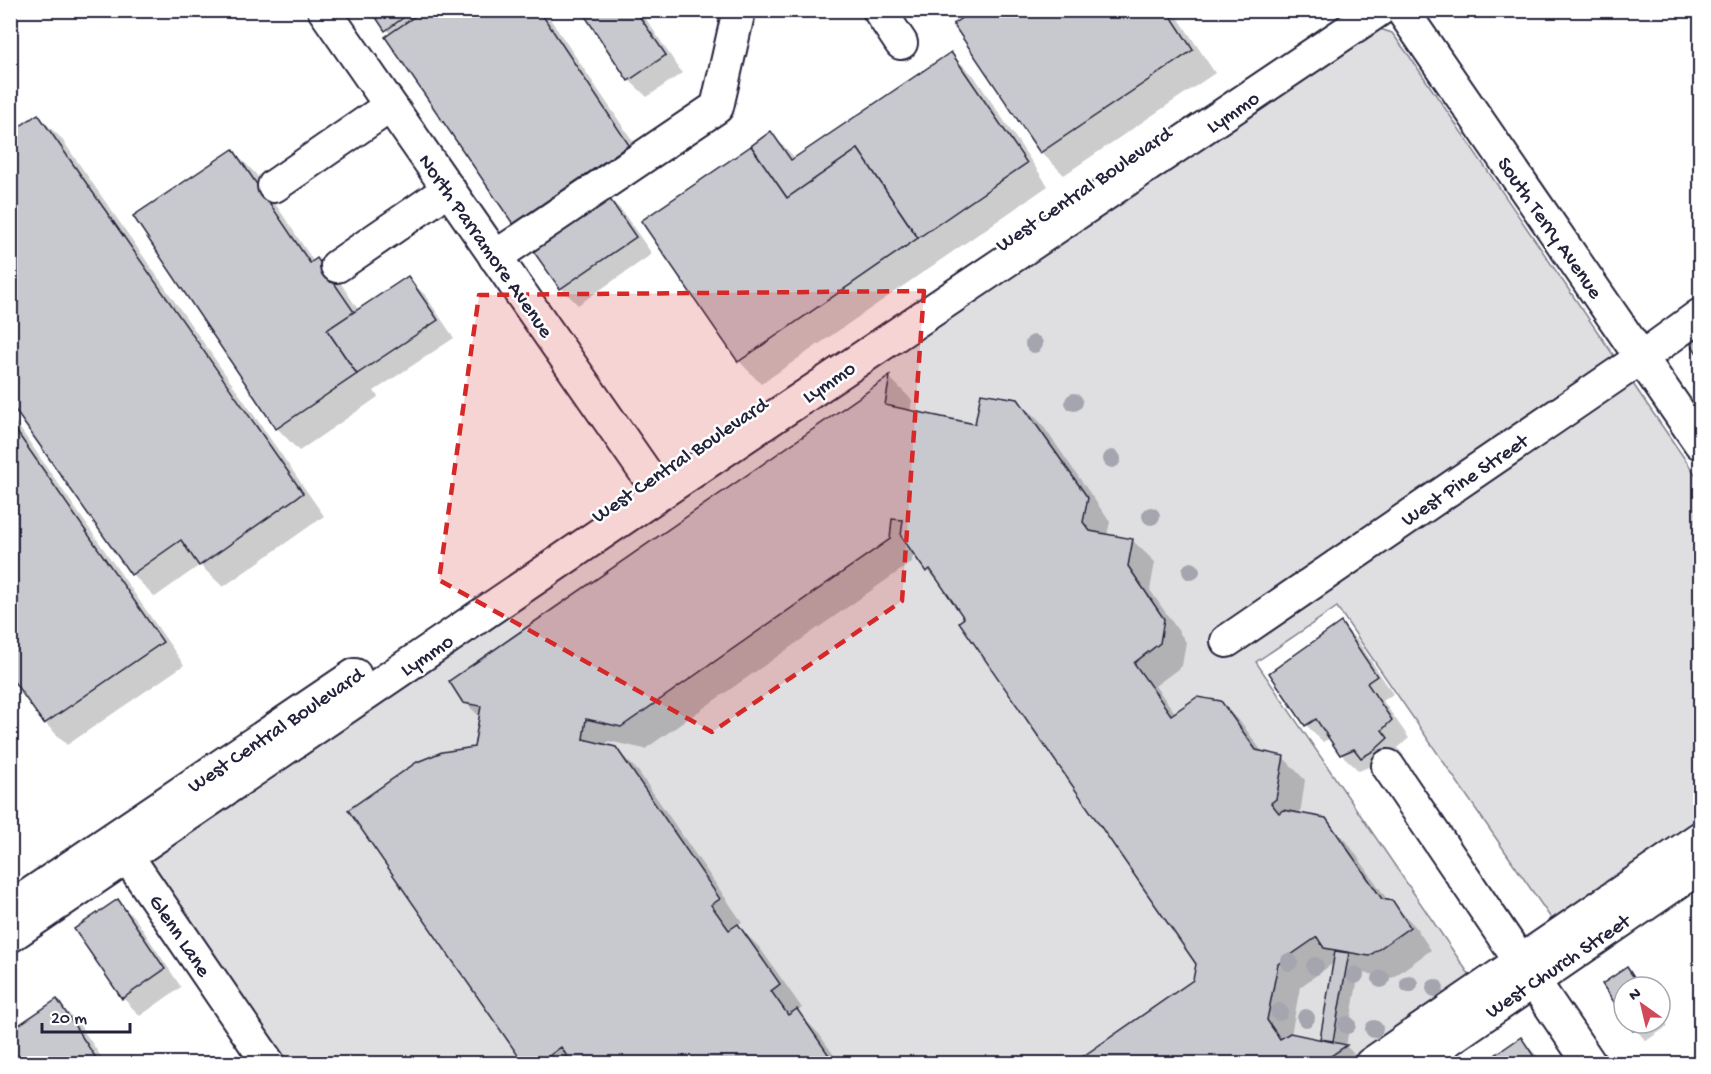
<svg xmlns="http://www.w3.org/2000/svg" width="1711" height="1074" viewBox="0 0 1711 1074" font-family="'Gochi Hand',sans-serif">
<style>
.green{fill:#dfdfe2;stroke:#80808e;stroke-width:1.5}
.shadow{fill:#0003;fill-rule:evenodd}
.building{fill:#c8c8cf;stroke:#22223b;stroke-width:1.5}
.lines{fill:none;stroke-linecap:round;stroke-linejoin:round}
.minor-casing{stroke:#22223b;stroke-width:36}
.minor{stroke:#fff;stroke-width:32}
.tree{fill:#a5a5af}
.marked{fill:#d62828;fill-opacity:0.2;stroke:#d62828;stroke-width:4.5;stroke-dasharray:12 8;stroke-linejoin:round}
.labels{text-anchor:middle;stroke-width:5;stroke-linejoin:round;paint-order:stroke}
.street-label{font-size:21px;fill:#22223b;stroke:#fff}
</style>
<rect width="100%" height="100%" fill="#fff"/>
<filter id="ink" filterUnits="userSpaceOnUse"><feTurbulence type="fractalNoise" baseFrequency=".0167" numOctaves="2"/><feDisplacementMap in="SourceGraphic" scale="12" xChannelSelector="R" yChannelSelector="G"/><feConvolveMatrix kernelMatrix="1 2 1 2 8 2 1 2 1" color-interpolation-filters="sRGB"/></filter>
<g filter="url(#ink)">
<path class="green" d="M1377,28L1392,33L1410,57L1642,397L1700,481V829L1557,927L1337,607L1256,662L1475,983L1358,1063H287L154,870L148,860L149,851Z"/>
<g class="shadow">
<path d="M373,10H544L651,168L608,197L622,211L652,254L578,305L561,288L534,243L514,223L391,35Z"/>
<path d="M583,10H640L682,73L647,97L629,80Z"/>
<path d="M976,10H1173L1215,73L1064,175L1041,152L955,24Z"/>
<path d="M951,54L974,76L1048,186L761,384L739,361L771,133L796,159Z"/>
<path d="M38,116L61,138L324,516L223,587L200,565L155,597L132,574L10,400Z"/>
<path d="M233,151L255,173L314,262L317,260L340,282L359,311L408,278L425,295L454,338L374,391L378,397L299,451L277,428Z"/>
<path d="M890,378L912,400L910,412L976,426L1018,400L1041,423L1110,522L1107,535L1132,540L1155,562L1150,590L1186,642L1182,666L1155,686L1176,714L1220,702L1243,725L1263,753L1283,757L1305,780L1300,815L1325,820L1348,843L1389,902L1392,903L1415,926L1431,950L1392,978L1359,972L1346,1046L1364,1064H1075L1194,981L1198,964L946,589L928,571L913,551L912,562L645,749L608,741L607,746L615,748L638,771L742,922L737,925L760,948L802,1008L797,1011L819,1034L840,1064H526L475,749L481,718L465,702L451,682ZM1335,962L1321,1038L1324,1042L1291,1035L1300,987Z"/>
<path d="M10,414L184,665L67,745L45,723L10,673Z"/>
<path d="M1341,624L1358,641L1393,694L1383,701L1409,738L1398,748L1404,756L1392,767L1379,775L1371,766L1359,771L1341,754L1330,738L1323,742L1306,725Z"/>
<path d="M117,901L135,918L181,987L140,1016L123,998Z"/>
<path d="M56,1001L79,1024L106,1064H10Z"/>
<path d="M1660,1014L1668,1026L1646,1041L1630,1023H1660Z"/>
<path d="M1521,1039L1545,1064H1485Z"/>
</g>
<g class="building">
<path d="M371,10H414L385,31Z"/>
<path d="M424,10H539L629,145L513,224L385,37Z"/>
<path d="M581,10H635L666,55L628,81Z"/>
<path d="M973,10H1167L1193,50L1040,153L953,24Z"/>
<path d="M951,52L1027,163L918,238L858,149L787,198L751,146L771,131L791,160Z"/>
<path d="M38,114L303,493L199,566L181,540L131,575L10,403V133Z"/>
<path d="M751,146L787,198L858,149L918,238L738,362L641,221Z"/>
<path d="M233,149L310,263L317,258L354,312L327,330L357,374L276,429L133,216Z"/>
<path d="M605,192L636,237L560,289L529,245Z"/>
<path d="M408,276L438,320L357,374L327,330Z"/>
<path d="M1700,337V358L1691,344Z"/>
<path d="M890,376L885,405L975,424L981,393L1018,399L1088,498L1083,522L1090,531L1133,539L1128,566L1164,619L1160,643L1134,663L1171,715L1197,697L1221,701L1256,750L1284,756L1276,799L1271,803L1279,813L1283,810L1326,818L1382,899L1393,901L1410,927L1369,956L1324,948L1317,937L1278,964L1267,1020L1280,1039L1290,1033L1347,1045L1319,1064H1072L1193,980L1196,964L959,622L964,618L930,569L926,572L901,536L903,520L892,519L890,539L621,727L586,719L583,739L616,747L720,899L711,905L729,930L738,924L780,984L771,991L788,1015L797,1009L835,1064H572L561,1047L538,1064H524L348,810L417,762L442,752L474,747L481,706L463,703L449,681Z"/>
<path d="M10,422L163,642L44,724L10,676Z"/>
<path d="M1341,622L1377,676L1367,683L1392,720L1382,730L1388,738L1375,750L1361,758L1354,749L1340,755L1316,719L1305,726L1269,673Z"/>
<path d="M118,899L165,969L122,999L74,929Z"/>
<path d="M1335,951L1349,953L1333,1041L1320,1039Z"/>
<path d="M1627,967L1640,987H1624V1017L1602,984Z"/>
<path d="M57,999L100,1064H10V1031Z"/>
<path d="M1628,1023H1644L1633,1031Z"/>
<path d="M1521,1037L1539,1064H1482Z"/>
</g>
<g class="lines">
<defs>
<g id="minor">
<path d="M324,10L650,479"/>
<path d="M879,10L901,43"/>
<path d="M1402,10L1700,443"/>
<path d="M274,186L390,106"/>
<path d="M495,257L717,107L739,10"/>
<path d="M337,266L449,189"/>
<path d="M1227,641L1641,358L1700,315"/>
<path d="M1388,766L1590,1064"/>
<path d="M116,840L269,1064"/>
<path d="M10,908L355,675"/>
<path d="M10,936L612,526L1379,10"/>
<path d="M1371,1064L1700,838"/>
<path d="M1413,1064L1700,867"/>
</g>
</defs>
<use href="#minor" class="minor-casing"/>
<use href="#minor" class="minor"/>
</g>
<g class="tree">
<circle cx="1034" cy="344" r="9"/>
<circle cx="1074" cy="402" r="9"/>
<circle cx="1112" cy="459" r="9"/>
<circle cx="1151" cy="516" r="9"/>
<circle cx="1191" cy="571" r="9"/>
<circle cx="1289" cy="962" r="9"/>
<circle cx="1315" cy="966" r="9"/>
<circle cx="1355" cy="975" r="9"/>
<circle cx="1381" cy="979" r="9"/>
<circle cx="1409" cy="984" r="9"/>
<circle cx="1435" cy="988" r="9"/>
<circle cx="1279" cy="1012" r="9"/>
<circle cx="1306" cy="1018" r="9"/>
<circle cx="1347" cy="1025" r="9"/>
<circle cx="1374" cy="1029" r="9"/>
</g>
</g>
<path class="marked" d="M924,291L902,601L712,732L439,580L479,295Z"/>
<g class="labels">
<g class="street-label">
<text transform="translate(1232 111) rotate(-34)" y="7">Lymmo</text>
<text transform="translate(1083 188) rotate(-34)" y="7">West Central Boulevard</text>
<text transform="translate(1551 227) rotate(55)" y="7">South Terry Avenue</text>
<text transform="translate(487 245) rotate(55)" y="7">North Parramore Avenue</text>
<text transform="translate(828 381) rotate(-34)" y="7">Lymmo</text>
<text transform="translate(679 459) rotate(-34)" y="7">West Central Boulevard</text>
<text transform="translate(1464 479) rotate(-34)" y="7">West Pine Street</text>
<text transform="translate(426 654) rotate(-34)" y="7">Lymmo</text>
<text transform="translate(275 729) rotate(-34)" y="7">West Central Boulevard</text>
<text transform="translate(181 935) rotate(56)" y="7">Glenn Lane</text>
<text transform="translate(1557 965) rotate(-34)" y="7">West Church Street</text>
</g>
</g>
<rect width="1711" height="1074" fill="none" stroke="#fff" stroke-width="36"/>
<rect x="18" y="18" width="1675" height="1038" fill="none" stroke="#22223b" stroke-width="2" filter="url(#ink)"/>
<g transform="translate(1642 1005) rotate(326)"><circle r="28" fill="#ffffff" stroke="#a7a7b1" stroke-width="1.5"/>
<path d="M0-4.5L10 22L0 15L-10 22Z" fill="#d1495b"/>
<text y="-9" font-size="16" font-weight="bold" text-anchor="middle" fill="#22223b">N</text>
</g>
<path d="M42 1023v9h88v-9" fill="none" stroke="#22223b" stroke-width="3"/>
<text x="51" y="1023" font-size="18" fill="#22223b" stroke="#ffffff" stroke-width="4.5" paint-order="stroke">20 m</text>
</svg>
